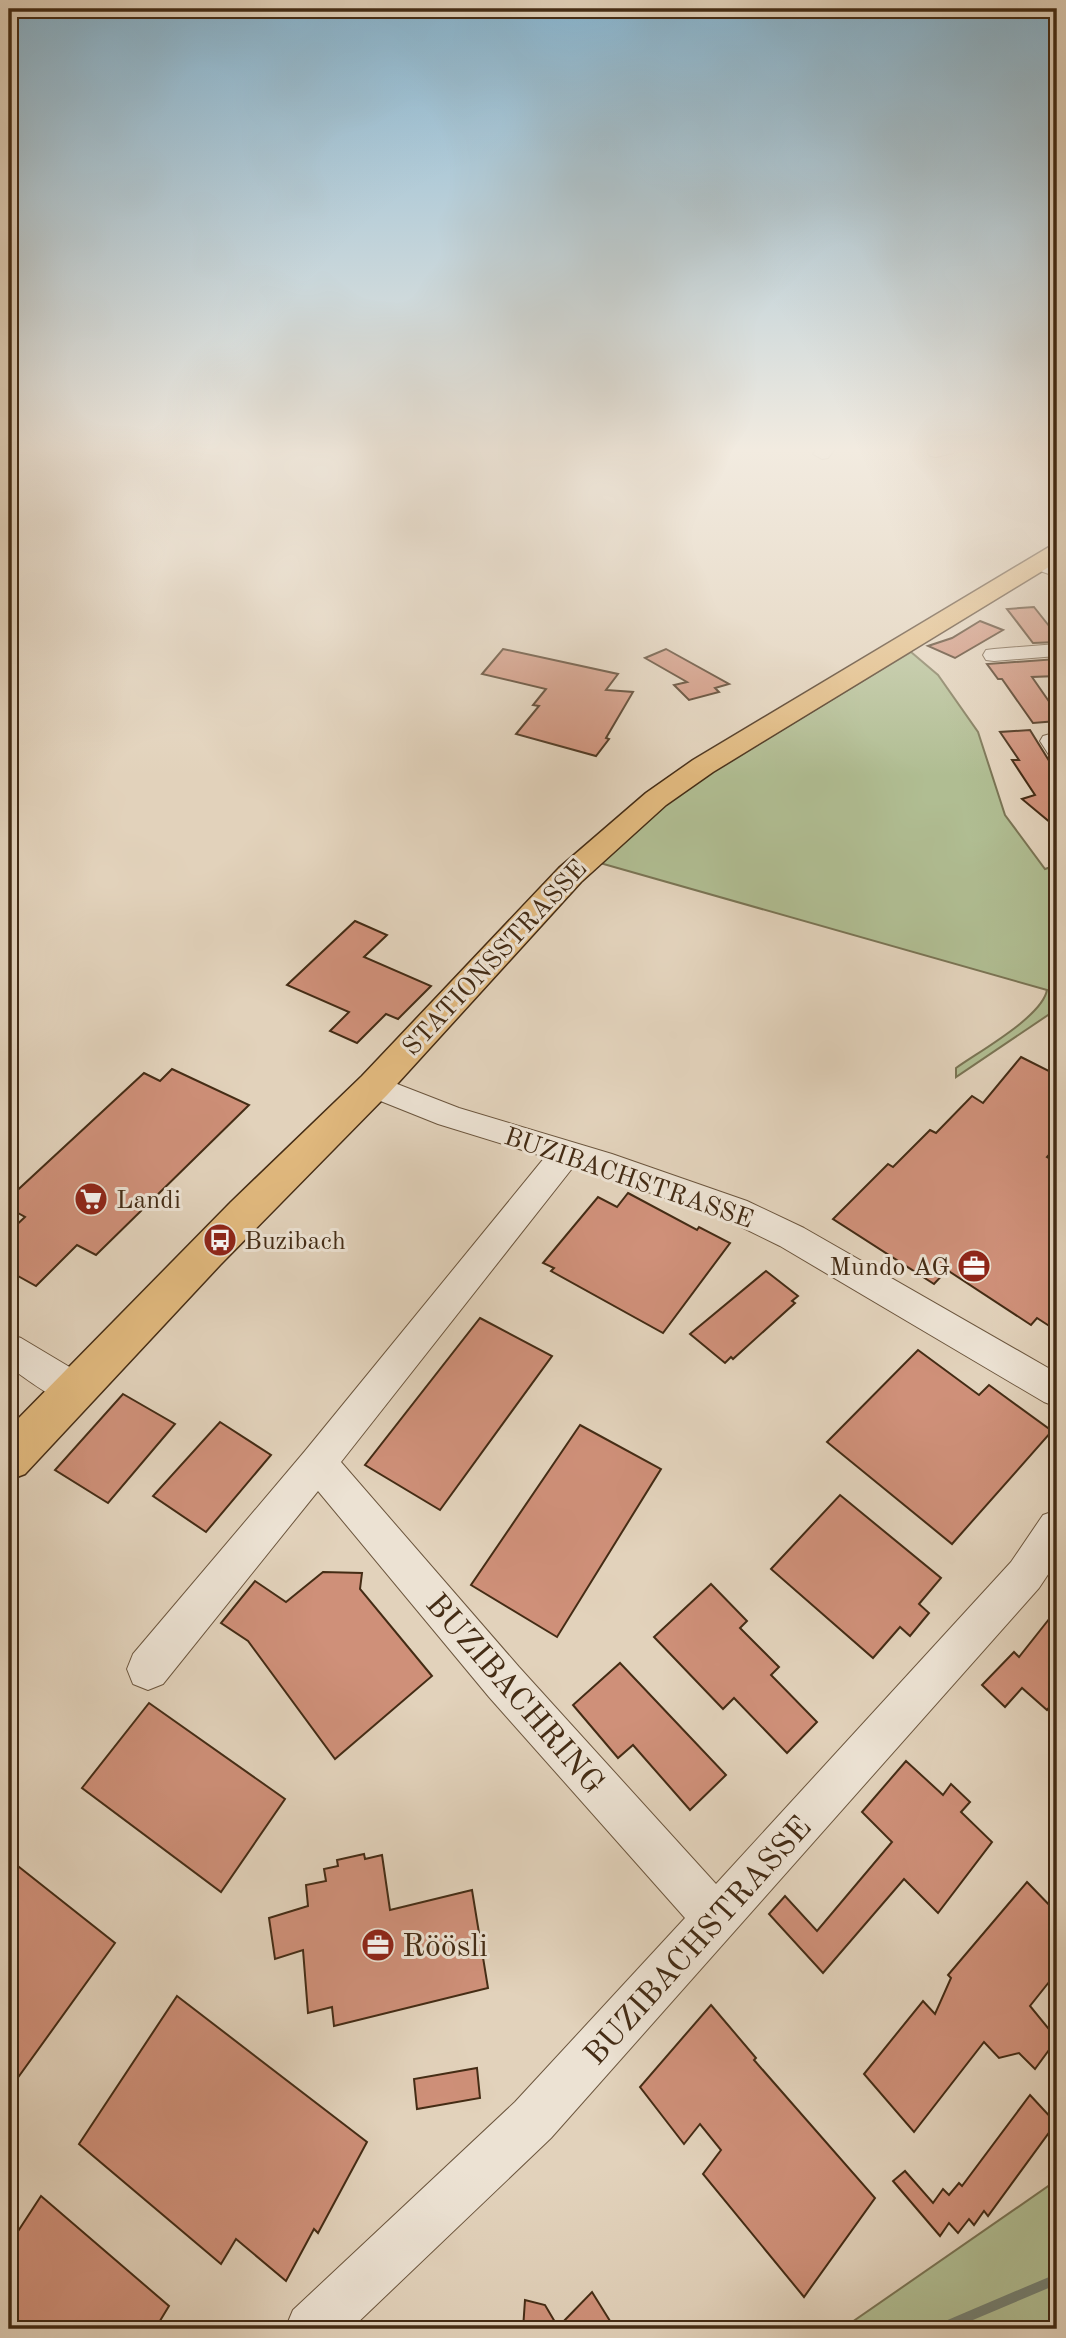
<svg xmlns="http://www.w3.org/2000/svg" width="1066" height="2338" viewBox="0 0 1066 2338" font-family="'Old Standard TT',serif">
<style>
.green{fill:#b0bd92;stroke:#7a7454;stroke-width:2}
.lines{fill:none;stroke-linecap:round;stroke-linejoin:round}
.stream{stroke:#758072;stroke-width:10}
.building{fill:#cf9079;stroke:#442c15;stroke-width:2}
.minor-casing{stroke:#6c563e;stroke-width:2}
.major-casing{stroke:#442c15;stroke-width:3}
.minor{fill:#ece2d3;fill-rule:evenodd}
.major{fill:#e1b97e;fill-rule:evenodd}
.labels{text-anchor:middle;stroke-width:6;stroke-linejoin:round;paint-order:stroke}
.street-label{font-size:26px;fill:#442c15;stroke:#ece2d3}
.poi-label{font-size:26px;fill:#442c15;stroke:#ece2d3;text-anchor:start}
.near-street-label{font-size:32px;fill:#442c15;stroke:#ece2d3}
.near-poi-label{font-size:32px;fill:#442c15;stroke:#ece2d3;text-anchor:start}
</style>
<rect width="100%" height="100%" fill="#e2d2bb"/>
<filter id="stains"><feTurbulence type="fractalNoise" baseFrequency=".00286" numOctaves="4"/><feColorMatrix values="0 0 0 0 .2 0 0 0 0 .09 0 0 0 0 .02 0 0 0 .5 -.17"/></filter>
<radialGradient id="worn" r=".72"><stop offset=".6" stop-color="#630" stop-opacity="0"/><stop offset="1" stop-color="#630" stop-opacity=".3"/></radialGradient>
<g class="green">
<path d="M911,652L938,675L978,732L1005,815L1045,869L1057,865V1009L956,1077V1068C978,1052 1042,1017 1047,990L600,863L669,798Z"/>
<path d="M1057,2180V2329H842Z"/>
</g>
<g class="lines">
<path class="stream" d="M939,2329L1057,2279"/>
</g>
<g class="building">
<path d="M1034,607L1057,636V642L1033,643L1007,609Z"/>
<path d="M980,621L1003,630L955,658L928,646L952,638Z"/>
<path d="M503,649L618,674L606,690L633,692L606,738L609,739L596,756L516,734L539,706L533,705L546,689L482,674Z"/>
<path d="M666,649L729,684L715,688L719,692L689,700L674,685L687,682L645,658Z"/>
<path d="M1057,659V676L1032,677L1057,713V721L1033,723L1002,679H998L987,664Z"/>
<path d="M1030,730L1056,772H1053L1057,778V828L1022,799L1035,795L1012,760H1019L1000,732Z"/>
<path d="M355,921L387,935L364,957L431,986L398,1019L386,1014L357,1043L330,1031L349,1012L287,985Z"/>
<path d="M1021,1057L1057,1075V1146L1047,1157L1057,1163V1331L1037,1318L1031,1325L947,1270L934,1284L833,1219L888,1164L893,1167L930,1130L936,1133L972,1096L983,1103Z"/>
<path d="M172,1069L249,1105L96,1255L77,1245L36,1286L9,1271V1232L25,1217L9,1208V1198L144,1073L160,1081Z"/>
<path d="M628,1193L697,1230L699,1227L730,1243L663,1333L551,1271L554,1268L543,1263L598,1197L617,1207Z"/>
<path d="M766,1271L798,1296L792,1301L795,1303L733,1359L731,1357L725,1363L690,1334Z"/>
<path d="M480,1318L552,1356L440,1510L365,1465Z"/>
<path d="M918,1350L979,1395L989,1385L1052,1431L952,1544L827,1442Z"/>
<path d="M123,1394L175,1424L108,1503L55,1470Z"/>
<path d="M220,1422L271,1455L206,1532L153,1496Z"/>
<path d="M580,1425L661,1469L557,1637L471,1585Z"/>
<path d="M840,1495L941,1578L919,1604L929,1613L910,1636L900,1627L873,1658L771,1569Z"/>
<path d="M323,1572L362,1573L360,1589L432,1676L335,1759L248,1641L221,1623L255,1581L286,1602Z"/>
<path d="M711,1584L747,1621L740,1628L779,1667L771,1675L817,1722L787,1753L734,1698L723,1709L654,1637Z"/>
<path d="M1057,1609V1698L1047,1710L1022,1688L1005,1707L982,1685L1014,1652L1019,1657Z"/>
<path d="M620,1663L726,1775L690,1810L633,1745L618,1758L573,1705Z"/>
<path d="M149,1703L285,1799L221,1892L82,1788Z"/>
<path d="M906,1761L943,1795L951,1784L970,1802L961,1812L992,1842L938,1913L904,1879L823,1973L769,1914L785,1896L817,1931L892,1842L862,1812Z"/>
<path d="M364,1854L365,1859L382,1855L390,1910L472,1890L488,1988L334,2026L332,2007L308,2013L303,1950L275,1959L269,1918L308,1906L306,1885L326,1881L324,1869L338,1866L337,1860Z"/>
<path d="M9,1859L115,1943L9,2090Z"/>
<path d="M1027,1882L1057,1913V1972L1030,2006L1057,2039L1035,2069L1019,2053L999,2058L984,2042L914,2132L864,2074L923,2001L935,2014L951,1978L948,1975Z"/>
<path d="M177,1996L367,2142L318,2233L314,2229L286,2281L236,2239L221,2264L79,2144Z"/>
<path d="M711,2005L756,2058L754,2060L875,2198L804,2297L703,2174L721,2150L700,2124L684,2144L640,2087Z"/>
<path d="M477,2068L480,2098L417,2109L414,2079Z"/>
<path d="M1030,2095L1056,2123L988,2216L984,2211L974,2225L969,2219L958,2233L949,2223L940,2236L893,2181L905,2171L933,2203L943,2189L949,2195L959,2183L962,2186Z"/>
<path d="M41,2196L169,2306L155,2329H9V2245Z"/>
<path d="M592,2292L615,2329H523L525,2300L545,2305L558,2327Z"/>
</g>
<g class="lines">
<defs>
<g id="minor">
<path d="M817,449H835L828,458L822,459L813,454Z"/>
<path d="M930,449H956L953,453L936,457L930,456L927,452Z"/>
<path d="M1039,558L1057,564V577L1032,568L1029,564Z"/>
<path d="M1057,644V656L994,661L986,660L983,655L986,650L994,649Z"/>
<path d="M1057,732V757L1049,755L1040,741L1043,736Z"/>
<path d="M374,1075L459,1108L612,1154L747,1201L804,1228L1057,1373V1407L1044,1402L780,1246L725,1219L574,1166L341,1462L519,1667L716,1884L1011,1562L1043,1515L1057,1510V1561L1039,1588L551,2138L351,2329H285L293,2310L515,2102L685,1918L489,1697L318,1491L163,1684L148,1690L133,1684L127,1669L133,1654L305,1451L545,1157L438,1124L363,1094L359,1086L363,1078Z"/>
<path d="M9,1334L21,1338L88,1378L93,1389L88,1400C61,1410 31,1381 9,1367Z"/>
</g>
<path id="major" d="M1057,545V562L713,772L666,805L581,882L388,1094L220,1265L25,1474L9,1480V1428L231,1202L362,1076L559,868L646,793L693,760L1049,547Z"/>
</defs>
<use href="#minor" class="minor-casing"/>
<use href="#major" class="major-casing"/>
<use href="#minor" class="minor"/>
<use href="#major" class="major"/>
</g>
<linearGradient id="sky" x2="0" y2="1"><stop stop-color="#87b6d2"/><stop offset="0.58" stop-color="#f2ebe0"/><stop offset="1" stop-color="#f2ebe0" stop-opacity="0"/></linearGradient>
<rect width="1066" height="776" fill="url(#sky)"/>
<defs>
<symbol id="supermarket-disc" viewBox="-11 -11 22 22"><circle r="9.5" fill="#8f2418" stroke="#ece2d3"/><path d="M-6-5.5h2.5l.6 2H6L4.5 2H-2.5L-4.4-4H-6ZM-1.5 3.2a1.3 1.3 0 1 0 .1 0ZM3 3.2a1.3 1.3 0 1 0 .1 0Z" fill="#fff"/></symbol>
<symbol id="bus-disc" viewBox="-11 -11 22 22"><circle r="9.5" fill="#8f2418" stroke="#ece2d3"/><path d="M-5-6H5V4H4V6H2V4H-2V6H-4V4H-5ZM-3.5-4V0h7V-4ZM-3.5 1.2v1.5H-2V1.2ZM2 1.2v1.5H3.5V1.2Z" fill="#fff"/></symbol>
<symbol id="office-disc" viewBox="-11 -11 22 22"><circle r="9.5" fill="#8f2418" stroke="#ece2d3"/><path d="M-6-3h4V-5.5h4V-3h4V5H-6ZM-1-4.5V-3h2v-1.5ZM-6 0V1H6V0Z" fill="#fff"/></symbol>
</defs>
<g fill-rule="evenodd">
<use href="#supermarket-disc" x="72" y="1180" width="38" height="38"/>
<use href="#bus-disc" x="201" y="1221" width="38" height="38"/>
<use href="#office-disc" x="955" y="1247" width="38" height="38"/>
<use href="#office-disc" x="359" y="1926" width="38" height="38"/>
</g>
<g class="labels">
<g class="street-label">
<text transform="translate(494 957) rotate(-47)" y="9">STATIONSSTRASSE</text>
<text transform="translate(629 1177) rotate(19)" y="9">BUZIBACHSTRASSE</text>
</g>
<g class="poi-label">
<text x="116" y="1208">Landi</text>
<text x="244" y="1249">Buzibach</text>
<text x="950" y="1275" text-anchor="end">Mundo AG</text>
</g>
<g class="near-street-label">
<text transform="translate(516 1693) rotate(49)" y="11">BUZIBACHRING</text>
<text transform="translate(697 1940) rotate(-48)" y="11">BUZIBACHSTRASSE</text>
</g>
<g class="near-poi-label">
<text x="402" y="1956">Röösli</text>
</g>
</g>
<rect width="1066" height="2338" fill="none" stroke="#e2d2bb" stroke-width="35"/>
<rect x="10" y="10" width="1045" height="2317" fill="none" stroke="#442c15" stroke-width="3.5"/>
<rect x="18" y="18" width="1031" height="2303" fill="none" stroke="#442c15" stroke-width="2"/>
<rect width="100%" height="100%" filter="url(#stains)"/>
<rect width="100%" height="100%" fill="url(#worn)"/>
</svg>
